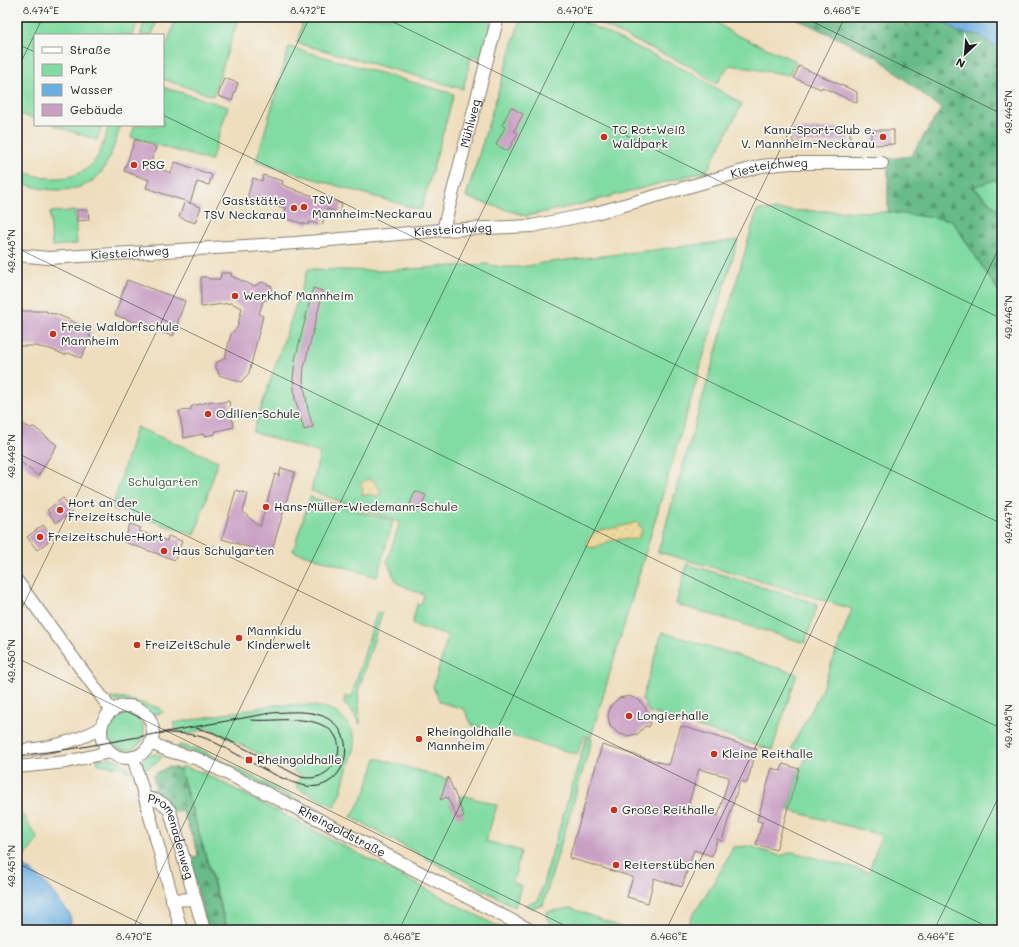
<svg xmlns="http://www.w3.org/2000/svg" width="1019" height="947" viewBox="0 0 1019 947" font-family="Mali,sans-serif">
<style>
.green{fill:#81dba2;stroke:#4e7c5f}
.forest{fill:url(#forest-firs);stroke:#426c52}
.sand{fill:url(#sand-dots);stroke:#857b5d}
.water{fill:#6baee0;stroke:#44657e}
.building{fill:#c9a0c4;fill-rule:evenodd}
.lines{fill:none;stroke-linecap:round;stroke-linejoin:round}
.minor-casing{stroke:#867d6c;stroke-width:14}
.minor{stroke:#fff;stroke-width:12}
.tram{stroke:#1c1c1c;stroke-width:1}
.ticks{fill:none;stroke:#1c1c1c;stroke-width:1;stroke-opacity:0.45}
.poi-dot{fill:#c8321e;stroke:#f6f6f2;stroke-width:1.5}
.labels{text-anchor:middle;stroke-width:3.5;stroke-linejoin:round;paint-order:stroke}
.street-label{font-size:12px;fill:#1c1c1c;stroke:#f6f6f2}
.poi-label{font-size:12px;fill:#1c1c1c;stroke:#f6f6f2;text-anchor:start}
.park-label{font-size:12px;fill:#3f5f4b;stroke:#f6f6f2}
.neatline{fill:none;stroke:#1c1c1c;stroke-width:1.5}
.ticks-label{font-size:10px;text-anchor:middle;fill:#1c1c1c}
</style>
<defs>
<pattern id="forest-firs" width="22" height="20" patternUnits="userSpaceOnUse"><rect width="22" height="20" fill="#68bb88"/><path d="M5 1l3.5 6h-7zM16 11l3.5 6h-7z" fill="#55976e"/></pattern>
<pattern id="sand-dots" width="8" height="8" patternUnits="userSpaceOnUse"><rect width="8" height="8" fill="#eeda9e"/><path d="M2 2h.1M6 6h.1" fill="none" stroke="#ccba88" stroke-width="1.8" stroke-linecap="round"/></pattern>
</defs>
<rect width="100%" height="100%" fill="#f6f6f2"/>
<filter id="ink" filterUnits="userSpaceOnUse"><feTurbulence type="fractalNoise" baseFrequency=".025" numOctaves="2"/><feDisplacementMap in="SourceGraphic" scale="8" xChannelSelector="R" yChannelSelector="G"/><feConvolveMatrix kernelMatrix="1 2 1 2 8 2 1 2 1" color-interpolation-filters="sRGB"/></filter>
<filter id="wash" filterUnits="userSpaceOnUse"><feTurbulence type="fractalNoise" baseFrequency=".012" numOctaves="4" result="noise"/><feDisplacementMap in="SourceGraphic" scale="16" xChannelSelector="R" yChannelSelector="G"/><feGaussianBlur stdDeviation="0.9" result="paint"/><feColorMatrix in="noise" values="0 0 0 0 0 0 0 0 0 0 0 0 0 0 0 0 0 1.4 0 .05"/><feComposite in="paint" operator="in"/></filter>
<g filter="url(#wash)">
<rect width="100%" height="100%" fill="#efdebd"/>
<g class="green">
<path d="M22,17H139L133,35H35V119L17,113V33Z"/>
<path d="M146,17H158L152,35H140Z"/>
<path d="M176,17H239L213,96L163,79V56Z"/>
<path d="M304,17H492L481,62L472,54L463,89L297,43Z"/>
<path d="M521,17H574L689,72L742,104L707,171L582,204L526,216L466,197Z"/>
<path d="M585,17H709L732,33L796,61L789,75L730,65L716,84L693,68Z"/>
<path d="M289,47L454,94L421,210L256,162Z"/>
<path d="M163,87L228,107L211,161L131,137L135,125H163Z"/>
<path d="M53,125H102L97,140Z"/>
<path d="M109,125H121C116,139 112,155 104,168C88,197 43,193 17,181V168C39,181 76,184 94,162C102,151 105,137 109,125Z"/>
<path d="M995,180L1002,182V214L973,186Z"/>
<path d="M757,210L888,212L952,220L1002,297V930H684L726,862L733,847L749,846L780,856L793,852L869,872L881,835L788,810L799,769L804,763L807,753L791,748L820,694L852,609L751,578L658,552Z"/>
<path d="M75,211L77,244L52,246L50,212Z"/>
<path d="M738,240L591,737L584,736L577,754L472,725L464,709L440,702L433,687L448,636L414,625L413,621L417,604L421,605L424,595L397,583L387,561L400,522L311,491L320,453L253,432L308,269L381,271L486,264C506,269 522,268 542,263Z"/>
<path d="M136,427L218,461L195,535L112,509Z"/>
<path d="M310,497L393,521L377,577L293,551Z"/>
<path d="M687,564L818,604L805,643L676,604Z"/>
<path d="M377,612L382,613L358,692L360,724L352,711L344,704L345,696L351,698Z"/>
<path d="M662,632L797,674L772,750L649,712L642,699Z"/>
<path d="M117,697L160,708L164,712C160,713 156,715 152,714C147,712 144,707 138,705C128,702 119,704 110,698Z"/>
<path d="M274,705C291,705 309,704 326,708C339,711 357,730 355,744C354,755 348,765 345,776C342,787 340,797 335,807L296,787L301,775L208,728L189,734L176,731L173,723Z"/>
<circle cx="126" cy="732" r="18"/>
<path d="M586,738L592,739L543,905L532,908L525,905L538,901Z"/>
<path d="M180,745L201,750L326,814H320L199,754L176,748Z"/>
<path d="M156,754L162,756L159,761L143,770C139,759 146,755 156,754Z"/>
<path d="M111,758C120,761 126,763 131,772L120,767L98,764L97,759Z"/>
<path d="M376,758L447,779L444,790L455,793L450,804L454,811L460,808L459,805L462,795L497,805L486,841L521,851L513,882L521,886L515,907L351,817L365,793Z"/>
<path d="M181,766L204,773L505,930H228L180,769Z"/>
<path d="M17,806L38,839L20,863L17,861Z"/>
<path d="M571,908L628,930H569L550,922L546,912Z"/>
</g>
<g class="forest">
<path d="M793,17H937L958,32L979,35L1002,51V182L994,180L973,187L1002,214V297L952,220L888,212V159L911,156L941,109L877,57Z"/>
<path d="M168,767L180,769L227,930H208L189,859L198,856L197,849L182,810L174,812L149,795L148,790L156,789L153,775Z"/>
</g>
<g class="sand">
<path d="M368,479L373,480L380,489V494L376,496L369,494L365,496L362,494L363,488L360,484Z"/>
<path d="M638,522L642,531L637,539C633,540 631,539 627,539C617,538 603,543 594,548L587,546L586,543C597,526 602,531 619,527C625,526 631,523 638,522Z"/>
</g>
<g class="water">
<path d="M937,17H1002V51L979,35L958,32Z"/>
<path d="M17,861L33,872L44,882L70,914L71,923L67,928L17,930Z"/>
</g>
<g id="blocks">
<g class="building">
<path d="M799,66L857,92V103L822,87L821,89L794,78Z"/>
<path d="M224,78L238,83L232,101L218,96Z"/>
<path d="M511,107L523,114L514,131L518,133L508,151L496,145L505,127L502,125Z"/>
<path d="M828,128H850V142L793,143V129Z"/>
<path d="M871,130H894V144L871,145Z"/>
<path d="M135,139L156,147L150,165L171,173L175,162L212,175L209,185L197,182L190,203L187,202L201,207L195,223L179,217L185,201L146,188L149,180L124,171Z"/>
<path d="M263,175L283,181L282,185L297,190V191L342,204L339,213L327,209L322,225L309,222L308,225L284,218L286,208L247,198L253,178L262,181Z"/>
<path d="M77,210H88L89,220L77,221Z"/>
<path d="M221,273H232L231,276L254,286L262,282L272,286L269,299L263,301L259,314L263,316L249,373L241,382L219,375L218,370L216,369V363L225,358L231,334L237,328L242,308L231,303L201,307V277H207L209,279H220Z"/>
<path d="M127,280L185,301L173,336L115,315Z"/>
<path d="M313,288L323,291L304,367L303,380L308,410L313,427L304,430L295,399L293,378L295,360Z"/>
<path d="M17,311H47V313L56,314L92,330L89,336L91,337L81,358L68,353L65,355L50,349L35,346H17Z"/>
<path d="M213,401L217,403L229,401L234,427L216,431L215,434L205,436L203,434L184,438L179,411L190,410L192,406Z"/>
<path d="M17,420L30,428L34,427L57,445L38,476L17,459Z"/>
<path d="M281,468L295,472L271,554L222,539L236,490L248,494L243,512L260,527L275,474L279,476Z"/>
<path d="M415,491L426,495L420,511L409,507Z"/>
<path d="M63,498L73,511L56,523L47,510Z"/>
<path d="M130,524L141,528L139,531L167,541L168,536L182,541L175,560L124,542Z"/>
<path d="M43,525L53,538L37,550L27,537Z"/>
<path d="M629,696L639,700L645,707L648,715L652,717L649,727L645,726L638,734L627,736L618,733L610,726L608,715L611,705L619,698Z"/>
<path d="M681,726L757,749L747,783L740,781L722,841L717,839L712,856L694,850L682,887L654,878L648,903L627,897L633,877L569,858L602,745L669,765ZM699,769L729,777L718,816L688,806Z"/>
<path d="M783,764L799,769L776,850L756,844L762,822L757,821L772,768L781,771Z"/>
<path d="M448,777L464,816L458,819L447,797L440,800Z"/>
</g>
</g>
</g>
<g filter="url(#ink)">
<use href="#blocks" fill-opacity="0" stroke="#867d6c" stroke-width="1"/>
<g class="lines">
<defs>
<g id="minor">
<path id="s1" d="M443,230L498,17"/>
<path id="s2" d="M17,255L48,258L296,243L443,230L532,226L596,213L761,166L790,163H882"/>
<path d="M17,581L112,711"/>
<circle cx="127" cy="732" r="26"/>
<path id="s3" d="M151,743L169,751L198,759L316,818L530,930"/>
<path d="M17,751C48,748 74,743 101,728"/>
<path id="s4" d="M133,757L145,798C156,799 164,802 170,811L204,930"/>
<path d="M17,767L66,762L110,752"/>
<path d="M145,798L181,930"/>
<path d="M172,900L195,899"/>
</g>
</defs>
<use href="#minor" class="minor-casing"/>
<use href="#minor" class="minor"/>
<g class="tram">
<path d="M196,728L214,733L301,777C334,785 354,741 324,726C303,715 274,722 251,720"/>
<path d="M17,756L77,748L271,713C289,712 314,709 330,720C356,737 348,780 318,786C291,792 231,747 202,737C188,733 175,733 160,733"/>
</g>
</g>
</g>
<path class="ticks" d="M383,17L1002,319M803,17L1002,114M17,44L35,52M17,70L43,17M163,115L1002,524M17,248L1002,729M17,453L994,930M17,618L310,17M17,658L574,930M17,863L154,930M132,930L577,17M399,930L845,17M666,930L1002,242M934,930L1002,790"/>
<g class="poi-dot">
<circle cx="604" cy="137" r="4"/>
<circle cx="883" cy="137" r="4"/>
<circle cx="134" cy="165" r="4"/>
<circle cx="304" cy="207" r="4"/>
<circle cx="294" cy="208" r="4"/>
<circle cx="235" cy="296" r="4"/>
<circle cx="53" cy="334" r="4"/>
<circle cx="208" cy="414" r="4"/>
<circle cx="266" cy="507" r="4"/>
<circle cx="60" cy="510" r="4"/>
<circle cx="40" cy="537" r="4"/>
<circle cx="164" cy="551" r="4"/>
<circle cx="239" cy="638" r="4"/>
<circle cx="137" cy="645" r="4"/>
<circle cx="629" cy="716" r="4"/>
<circle cx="419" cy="739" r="4"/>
<circle cx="714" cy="754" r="4"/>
<rect x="245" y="756" width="8" height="8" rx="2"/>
<circle cx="614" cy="810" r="4"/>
<circle cx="616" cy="865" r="4"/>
</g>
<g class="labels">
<g class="street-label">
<text dy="4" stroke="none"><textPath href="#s1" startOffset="110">Mühlweg</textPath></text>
<text dy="4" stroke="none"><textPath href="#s2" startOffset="761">Kiesteichweg</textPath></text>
<text dy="4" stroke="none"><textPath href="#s2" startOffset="437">Kiesteichweg</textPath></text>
<text dy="4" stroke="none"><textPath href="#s2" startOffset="113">Kiesteichweg</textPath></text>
<text dy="4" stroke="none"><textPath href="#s3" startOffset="211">Rheingoldstraße</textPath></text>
<text dy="4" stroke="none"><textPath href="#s4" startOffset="94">Promenadenweg</textPath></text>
</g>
<g class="poi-label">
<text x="612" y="134">TC Rot-Weiß<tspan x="612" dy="14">Waldpark</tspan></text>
<text x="875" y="134" text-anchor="end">Kanu-Sport-Club e.<tspan x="875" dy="14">V. Mannheim-Neckarau</tspan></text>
<text x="142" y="169">PSG</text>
<text x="312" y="204">TSV<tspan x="312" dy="14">Mannheim-Neckarau</tspan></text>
<text x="286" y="205" text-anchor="end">Gaststätte<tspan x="286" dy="14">TSV Neckarau</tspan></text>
<text x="243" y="300">Werkhof Mannheim</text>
<text x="61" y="331">Freie Waldorfschule<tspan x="61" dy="14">Mannheim</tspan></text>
<text x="216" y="418">Odilien-Schule</text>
<text x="68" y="507">Hort an der<tspan x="68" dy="14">Freizeitschule</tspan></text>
<text x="274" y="511">Hans-Müller-Wiedemann-Schule</text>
<text x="48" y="541">Freizeitschule-Hort</text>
<text x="172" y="555">Haus Schulgarten</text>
<text x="247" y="635">Mannkidu<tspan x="247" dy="14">Kinderwelt</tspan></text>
<text x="145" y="649">FreiZeitSchule</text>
<text x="637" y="720">Longierhalle</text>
<text x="427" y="736">Rheingoldhalle<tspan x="427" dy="14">Mannheim</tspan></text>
<text x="722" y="758">Kleine Reithalle</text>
<text x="257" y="764">Rheingoldhalle</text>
<text x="622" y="814">Große Reithalle</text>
<text x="624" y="869">Reiterstübchen</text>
</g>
<g class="park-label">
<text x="163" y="486">Schulgarten</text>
</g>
</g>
<rect width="1019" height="947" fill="none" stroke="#f6f6f2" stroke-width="44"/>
<rect x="34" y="34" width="130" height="92" fill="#f6f6f2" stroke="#9f9f9c"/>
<rect x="42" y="47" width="20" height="6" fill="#ffffff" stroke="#9f9f9c"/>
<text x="70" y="54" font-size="12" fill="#1c1c1c">Straße</text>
<rect x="42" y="64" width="20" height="12" fill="#81dba2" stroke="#9f9f9c"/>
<text x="70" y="74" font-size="12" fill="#1c1c1c">Park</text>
<rect x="42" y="84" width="20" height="12" fill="#6baee0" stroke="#9f9f9c"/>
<text x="70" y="94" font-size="12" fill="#1c1c1c">Wasser</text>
<rect x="42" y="104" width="20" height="12" fill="#c9a0c4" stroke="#9f9f9c"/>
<text x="70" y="114" font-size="12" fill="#1c1c1c">Gebäude</text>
<g transform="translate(965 54) rotate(206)" stroke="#f6f6f2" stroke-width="3" paint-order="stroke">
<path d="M0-3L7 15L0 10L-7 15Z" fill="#1c1c1c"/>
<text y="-6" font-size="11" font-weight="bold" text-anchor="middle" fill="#1c1c1c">N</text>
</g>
<rect x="22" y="22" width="975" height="903" class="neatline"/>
<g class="ticks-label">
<text x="41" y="14">8.474°E</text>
<text x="308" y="14">8.472°E</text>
<text x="575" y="14">8.470°E</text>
<text x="842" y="14">8.468°E</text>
<text transform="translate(1008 112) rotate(-90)" y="4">49.445°N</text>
<text transform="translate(11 251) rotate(-90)" y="4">49.448°N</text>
<text transform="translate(1008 317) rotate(-90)" y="4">49.446°N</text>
<text transform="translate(11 456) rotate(-90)" y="4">49.449°N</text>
<text transform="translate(1008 522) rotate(-90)" y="4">49.447°N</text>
<text transform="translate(11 661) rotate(-90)" y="4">49.450°N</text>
<text transform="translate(1008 726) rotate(-90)" y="4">49.448°N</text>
<text transform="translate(11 866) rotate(-90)" y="4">49.451°N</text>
<text x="134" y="940">8.470°E</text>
<text x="402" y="940">8.468°E</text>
<text x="669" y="940">8.466°E</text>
<text x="936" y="940">8.464°E</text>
</g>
</svg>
